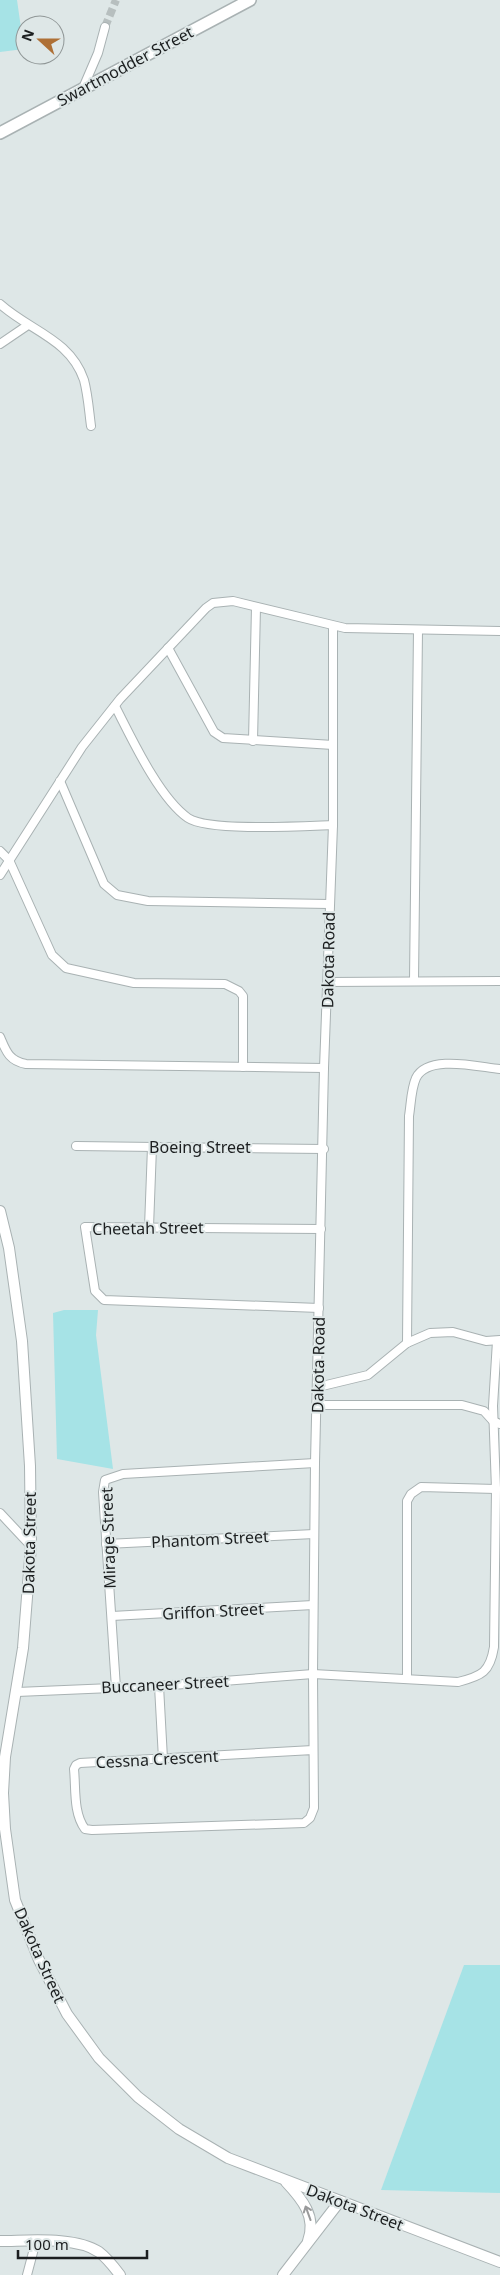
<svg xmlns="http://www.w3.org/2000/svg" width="500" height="2275" viewBox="0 0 500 2275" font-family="'Noto Sans',sans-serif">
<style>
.green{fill:#a6e3e6}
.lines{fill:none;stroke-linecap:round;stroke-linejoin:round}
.minor-tunnel{stroke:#b7bfbf;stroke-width:8;stroke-dasharray:8 4;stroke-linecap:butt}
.minor-casing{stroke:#a9b2b3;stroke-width:10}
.tertiary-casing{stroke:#a9b2b3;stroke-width:12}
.secondary-casing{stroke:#a9b2b3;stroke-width:14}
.minor{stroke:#fff;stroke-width:8}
.tertiary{stroke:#fff;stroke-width:10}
.secondary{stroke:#fff;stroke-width:11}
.oneway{stroke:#999a9b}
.labels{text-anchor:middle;stroke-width:4;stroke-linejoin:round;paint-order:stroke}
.street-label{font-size:16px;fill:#1c1f20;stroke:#dee7e7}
</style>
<rect width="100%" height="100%" fill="#dee7e7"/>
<g class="green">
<path d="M0,0H17L24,49L0,52Z"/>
<path d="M64,1310H98L96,1335L113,1469L57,1459L53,1313Z"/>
<path d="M464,1965H500V2193L381,2190Z"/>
</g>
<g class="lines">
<path class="minor-tunnel" d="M105,27L116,0"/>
<defs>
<g id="minor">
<path d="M83,88L98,53L105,27"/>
<path d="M0,304C30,331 70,339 84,380C88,395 89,411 91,426"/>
<path d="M0,344L28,325"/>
<path d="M168,648L214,732L223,738L333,745"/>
<path d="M115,706C131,737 159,798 188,818C209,832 305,826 333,825"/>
<path d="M253,741L256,607"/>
<path d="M60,781L104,884L117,895L148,901L329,904"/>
<path d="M0,851L9,860L52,955L66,968L134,983L225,984L239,991L243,996V1067"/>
<path d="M0,875L82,747L120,699L206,608L213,603L233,601L345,628L500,631"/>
<path d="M414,981L418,630"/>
<path d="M328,982L500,981"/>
<path d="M0,1037C6,1051 9,1061 26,1064L324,1068"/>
<path d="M76,1146L324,1149"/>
<path d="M149,1227L152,1147"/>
<path d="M319,1308L104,1300L95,1291L85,1227L321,1229"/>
<path d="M407,1343L409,1116C411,1104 411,1089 416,1078C428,1054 478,1067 500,1069"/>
<path d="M318,1387L368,1375L407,1343L430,1333L453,1332L486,1341L500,1340"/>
<path d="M317,1405H462L484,1411L493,1421L500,1424"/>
<path d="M0,1513L31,1546"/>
<path d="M106,1544L314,1534"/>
<path d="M112,1616L313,1605"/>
<path d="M407,1677V1501L411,1494L421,1487L496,1489"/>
<path d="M159,1686L163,1759"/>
<path d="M116,1688L103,1492L105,1480L123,1474L315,1463"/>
<path d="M17,1692L159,1686L313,1674L458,1682C482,1676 490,1672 494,1647L496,1489L493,1406L497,1341"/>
<path d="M313,1750L80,1763L76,1765L74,1769C76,1788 73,1813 85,1829L92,1830L304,1823L310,1818L314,1808L313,1674L315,1463L324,1068L333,825V626"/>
<path d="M27,2275L36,2241"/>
</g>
<g id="tertiary">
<path d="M0,1211L9,1248L22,1341L30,1466L31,1546L23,1648L5,1757L3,1793L5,1829L15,1900L39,1960L67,2014L99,2058L138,2097L179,2129L228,2158L500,2262"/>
<path d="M286,2182C302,2199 317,2217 308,2241"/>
<path d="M0,2241C28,2241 75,2236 99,2252C107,2258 114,2267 120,2275"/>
<path d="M283,2275L340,2201"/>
</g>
<path id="secondary" d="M0,133L250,0"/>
</defs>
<use href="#minor" class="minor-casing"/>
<use href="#tertiary" class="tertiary-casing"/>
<use href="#secondary" class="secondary-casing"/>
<use href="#minor" class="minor"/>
<use href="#tertiary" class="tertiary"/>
<use href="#secondary" class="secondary"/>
</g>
<defs><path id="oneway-shaft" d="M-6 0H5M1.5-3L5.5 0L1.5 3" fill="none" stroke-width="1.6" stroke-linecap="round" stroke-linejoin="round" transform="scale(1.25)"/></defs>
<use class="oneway" href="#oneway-shaft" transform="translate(308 2213) rotate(-110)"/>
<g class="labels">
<g class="street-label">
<text transform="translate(125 66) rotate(-28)" y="6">Swartmodder Street</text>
<text transform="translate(328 960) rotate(-89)" y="6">Dakota Road</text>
<text x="200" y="1153">Boeing Street</text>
<text transform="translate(148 1228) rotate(-1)" y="6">Cheetah Street</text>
<text transform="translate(318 1365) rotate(-89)" y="6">Dakota Road</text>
<text transform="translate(108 1538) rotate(-92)" y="6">Mirage Street</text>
<text transform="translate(210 1539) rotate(-3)" y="6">Phantom Street</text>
<text transform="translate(29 1543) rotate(-89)" y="6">Dakota Street</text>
<text transform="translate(213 1611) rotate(-3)" y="6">Griffon Street</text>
<text transform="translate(165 1684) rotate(-3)" y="6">Buccaneer Street</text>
<text transform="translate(157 1759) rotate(-3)" y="6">Cessna Crescent</text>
<text transform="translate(40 1955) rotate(66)" y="6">Dakota Street</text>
<text transform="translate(355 2207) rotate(21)" y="6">Dakota Street</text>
</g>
</g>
<g transform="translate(40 40) rotate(291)"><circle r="24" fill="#dee7e7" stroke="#909797"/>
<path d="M0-4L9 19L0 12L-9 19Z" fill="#ae7036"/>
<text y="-8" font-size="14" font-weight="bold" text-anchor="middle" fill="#1c1f20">N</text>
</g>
<path d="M18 2250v8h129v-8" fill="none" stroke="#1c1f20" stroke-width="2.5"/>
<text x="25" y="2250" font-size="15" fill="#1c1f20" stroke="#dee7e7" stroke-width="4" paint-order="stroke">100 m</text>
</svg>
